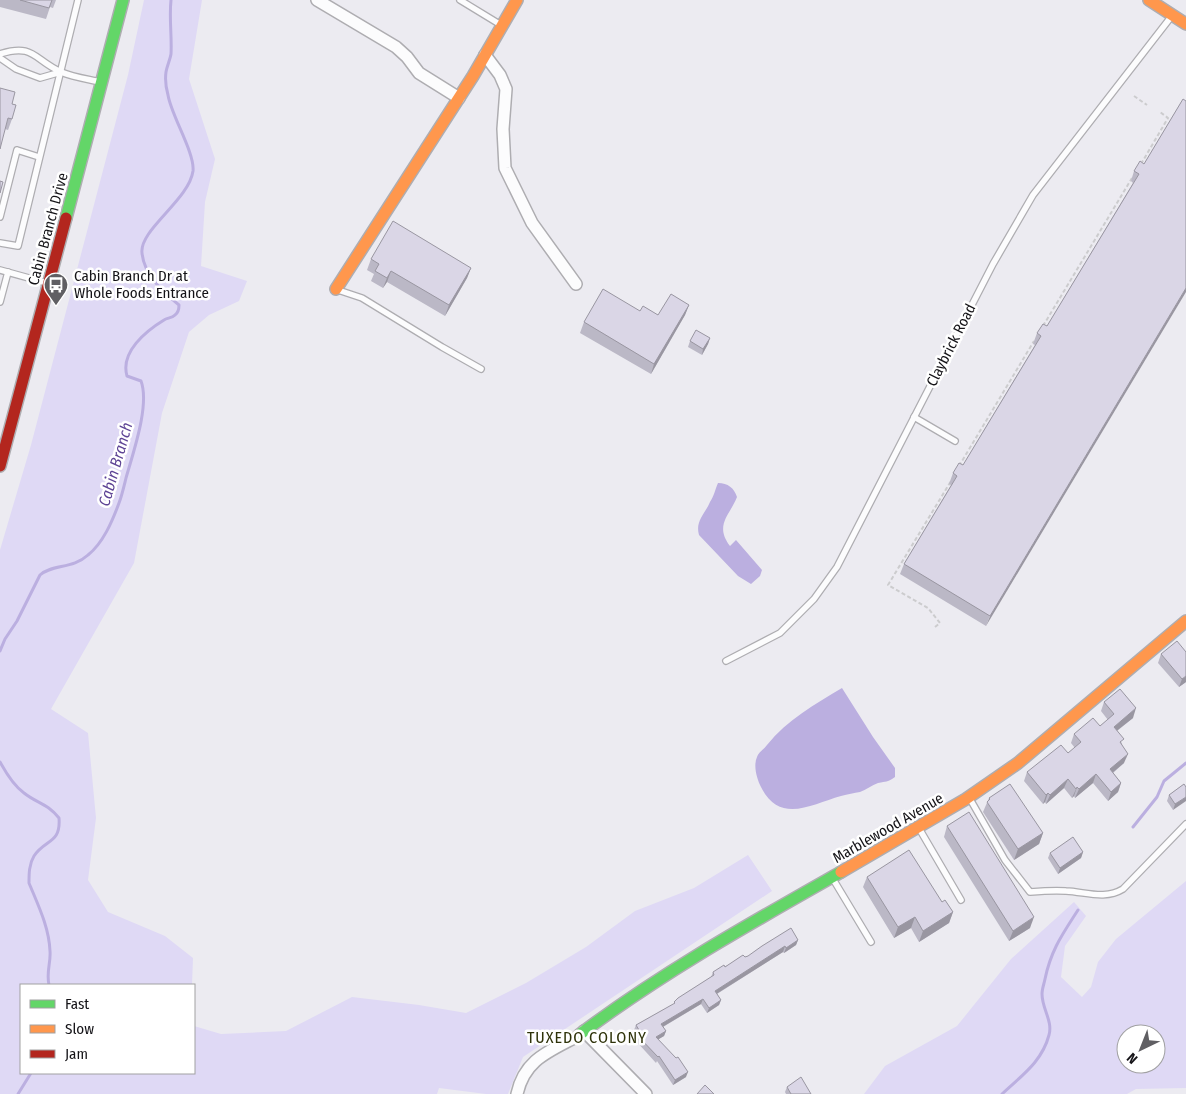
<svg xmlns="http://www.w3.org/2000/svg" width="1186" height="1094" viewBox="0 0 1186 1094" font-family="'Fira Sans Condensed',sans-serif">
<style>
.green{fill:#dfd9f5;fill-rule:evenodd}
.water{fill:#bbafe0}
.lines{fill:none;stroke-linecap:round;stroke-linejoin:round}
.stream{stroke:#bbafe0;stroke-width:3}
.lane-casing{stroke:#aeadb1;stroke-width:8}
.street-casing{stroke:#aeadb1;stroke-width:14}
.fast-casing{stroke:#aeadb1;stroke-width:14}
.slow-casing{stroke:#aeadb1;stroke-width:14}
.jam-casing{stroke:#aeadb1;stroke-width:14}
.path{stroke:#ccccce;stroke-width:2;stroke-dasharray:4 2.5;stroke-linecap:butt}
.lane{stroke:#fcfcfd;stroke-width:5.5}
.street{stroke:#fcfcfd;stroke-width:11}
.fast{stroke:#63d668;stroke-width:11}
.slow{stroke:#ff974d;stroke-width:11}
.jam{stroke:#b3261e;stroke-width:11}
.wall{fill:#bbb8c6}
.shaded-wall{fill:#9996a1}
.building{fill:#dad6e6;stroke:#9996a1}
.labels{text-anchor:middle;stroke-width:5;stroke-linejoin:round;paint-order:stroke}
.street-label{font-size:15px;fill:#141317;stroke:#fff}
.poi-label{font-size:15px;fill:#141317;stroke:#fff;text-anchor:start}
.water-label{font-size:16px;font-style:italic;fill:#5e4495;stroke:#fff}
.neighbourhood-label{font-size:16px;letter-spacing:1px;fill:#2e3209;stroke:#fff}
</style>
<rect width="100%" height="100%" fill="#ecebf1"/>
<g class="green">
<path d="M144,0H202L189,79L215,159L205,202L201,266L247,281L239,301L209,315L189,332L162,413L134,563L51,709L88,733L96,818L88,880L108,912L165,936L193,958L192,985H21V1073H194V1026L221,1034L286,1031L352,997L419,1005L466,1013L526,983L586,947L635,911L694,888L748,855L772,891L523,1057L508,1094H486L439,1088L437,1094H0V550L31,445L128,75Z"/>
<path d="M1186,881V1088L1136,1089L1127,1094H864L885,1066L957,1026L1011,959L1074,902L1086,916L1065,946L1061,977L1082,997L1091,987L1098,962L1116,939ZM1126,1034H1156V1064H1126Z"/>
</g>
<g class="water">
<path d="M718,483C728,483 734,488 737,497C730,515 714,525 730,546L736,540L762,570L760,576L751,584L738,576L699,535C695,521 705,514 710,502C714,496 715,490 718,483Z"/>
<path d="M842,688L873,737L895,768V777C886,783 887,781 878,783C872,785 866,790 860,792C854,793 848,794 841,796C812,804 780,825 761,787C757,779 753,766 757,757C758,753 764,749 767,745C787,720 815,704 842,688Z"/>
</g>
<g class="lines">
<g class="stream">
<path d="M0,651L5,639L17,621L40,575C52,564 73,569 88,555C103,543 112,522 119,503C122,495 124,486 126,478C133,453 150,405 141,381L127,376C120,352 146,331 164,320C167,318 172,318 175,315C178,313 179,309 179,305C163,292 144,275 142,253C139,230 189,200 193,171C195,153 171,115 168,95C166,88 165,79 166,72C167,66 170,60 171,54C172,36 169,18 171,0"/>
<path d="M0,762C6,773 14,786 24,793C38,804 47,803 59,818C61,844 45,839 34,856C29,864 29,874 29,883C38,905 49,927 50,951C51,963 46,972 49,985"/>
<path d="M1133,827L1157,797L1164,781L1186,763"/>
<path d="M18,1094L31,1073"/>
<path d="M1002,1094C1021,1076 1042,1062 1049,1035C1053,1021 1042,1009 1042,994C1042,989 1044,984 1045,979C1051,950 1062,935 1078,910"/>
</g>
<defs>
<g id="lane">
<path d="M460,0L501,25"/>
<path d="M0,54C34,43 34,60 61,72C73,77 87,79 100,82"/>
<path d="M0,58L16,69L40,78L61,72"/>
<path d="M0,217L17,150L39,157"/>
<path d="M0,243L18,246L78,0"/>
<path d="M0,270L47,283"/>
<path d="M338,290L362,298L442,347L481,369"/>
<path d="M0,302L8,272"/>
<path d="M914,417L955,441"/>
<path d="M726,661L780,633L814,599L837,567L993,264L1033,195L1171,17"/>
<path d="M970,799L1005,860L1030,892C1042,891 1054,890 1066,891C1086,892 1105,900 1123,889L1186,824"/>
<path d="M920,830L961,900"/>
<path d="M833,879L871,942"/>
</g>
<g id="street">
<path d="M317,0L396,47L407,57L419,73L459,98"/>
<path d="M485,55L500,75L506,89L503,129L505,168L532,223L576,284"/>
<path d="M584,1031L646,1094"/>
<path d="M517,1094C524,1062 545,1053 572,1039"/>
</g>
<g id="fast">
<path d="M66,218L123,0"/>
<path d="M579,1035C661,973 751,923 841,872"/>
</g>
<g id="slow">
<path d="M1149,0L1186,24"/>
<path d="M336,289L473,76L517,0"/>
<path d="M841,872L966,799L1018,763L1186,621"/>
</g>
<path id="jam" d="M0,466L66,218"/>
</defs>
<use href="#lane" class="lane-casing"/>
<use href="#street" class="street-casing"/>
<use href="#fast" class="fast-casing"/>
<use href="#slow" class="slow-casing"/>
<use href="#jam" class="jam-casing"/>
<g class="path">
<path d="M1134,96L1147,105"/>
<path d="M1141,164L1168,118L1160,112"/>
<path d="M1043,326L1132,178"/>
<path d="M959,466L1034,341"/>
<path d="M935,627L940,623L928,608L888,585L951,481"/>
</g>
<use href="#lane" class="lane"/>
<use href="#street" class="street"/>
<use href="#fast" class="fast"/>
<use href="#slow" class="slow"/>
<use href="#jam" class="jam"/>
</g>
<g class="wall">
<path d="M0,0H56L53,8L50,7L46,19L0,7Z"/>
<path d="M1183,99L986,626L900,574L904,564L951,485L949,484L953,473L963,465L1035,345L1033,344L1037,333L1047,326L1133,183L1131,181L1134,171L1144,164Z"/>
<path d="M12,104V119L8,130L5,129Z"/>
<path d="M371,259L471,268L467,278L445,316L387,282L383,288L371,281L374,274L367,270Z"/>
<path d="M689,305L685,315L651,374L580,333L584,322L640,311L658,315Z"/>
<path d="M710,338L708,344L702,355L688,347L690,341Z"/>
<path d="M1161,654L1186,682L1179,687L1158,663Z"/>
<path d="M1104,702L1133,718L1117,731L1122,744L1124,763L1113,773L1121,783L1118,792L1108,801L1093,783L1075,798L1074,796L1072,798L1064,788L1046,804L1045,802L1043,804L1024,781L1027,772L1068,753L1075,748L1071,743L1074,734L1100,726L1108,720L1101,711Z"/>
<path d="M1184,784L1173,810L1167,801L1169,795Z"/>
<path d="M989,798L1043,833L1039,844L1014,860L983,812Z"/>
<path d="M947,826L1030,928L1009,941L944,837Z"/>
<path d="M1083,852L1081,858L1058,874L1048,858L1050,853Z"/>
<path d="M867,877L942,902L953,912L949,923L919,942L911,928L894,938L863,887Z"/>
<path d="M798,940L796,945L784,953L783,952L717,994L721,1000L719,1005L707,1013L701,1004L663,1027L666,1031L664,1036L658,1039L686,1077L673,1085L657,1061L656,1063L636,1041L634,1037L635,1032L634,1030L636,1025L674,1004V1002L711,977L713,972L745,957Z"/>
<path d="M787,1087L811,1094H786L785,1092Z"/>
</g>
<g class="shaded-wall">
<path d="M471,268L467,278L445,316L449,305Z"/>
<path d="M391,271L387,282L383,288L387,278Z"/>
<path d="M1186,288V292L986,626L990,616Z"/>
<path d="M689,305L685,315L651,374L654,364Z"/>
<path d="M710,338L708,344L702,355L703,349Z"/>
<path d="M1186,676V682L1179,687L1182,679Z"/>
<path d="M1136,708L1133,718L1110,736L1114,727Z"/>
<path d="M1128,754L1124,763L1106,778L1110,769Z"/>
<path d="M1096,774L1093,783L1075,798L1079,789Z"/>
<path d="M1068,779L1064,788L1046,804L1050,795Z"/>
<path d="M1121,783L1118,792L1108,801L1111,792Z"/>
<path d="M1077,787L1074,796L1072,798L1076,789Z"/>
<path d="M1048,793L1045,802L1043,804L1046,795Z"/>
<path d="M1186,797V801L1173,810L1175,804Z"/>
<path d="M1043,833L1039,844L1014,860L1018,849Z"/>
<path d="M1083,852L1081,858L1058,874L1060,868Z"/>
<path d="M953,912L949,923L919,942L923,931Z"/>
<path d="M915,917L911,928L894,938L898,927Z"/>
<path d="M1034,917L1030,928L1009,941L1013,931Z"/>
<path d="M798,940L796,945L784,953L786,948Z"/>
<path d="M785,946L783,952L713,996L715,991Z"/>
<path d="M703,999L701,1004L659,1029L661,1024Z"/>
<path d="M721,1000L719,1005L707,1013L709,1008Z"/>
<path d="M666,1031L664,1036L654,1042L656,1037Z"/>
<path d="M688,1072L686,1077L673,1085L675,1080Z"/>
</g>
<g class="building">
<path d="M20,0H52L49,8Z"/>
<path d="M0,88L15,92L12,104L16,105L12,119L8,118L0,149Z"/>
<path d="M1183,99L1186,101V288L990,616L904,564L957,476L953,473L959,463L963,465L1041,336L1037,333L1043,324L1047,326L1139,174L1134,171L1140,161L1144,164Z"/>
<path d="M0,181L3,182L0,193Z"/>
<path d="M393,221L471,268L449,305L391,271L387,278L375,271L379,264L371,259Z"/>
<path d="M603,289L640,311L643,306L658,315L671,294L689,305L654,364L584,322Z"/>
<path d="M696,330L710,338L703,349L690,341Z"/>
<path d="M1177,641L1186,652V676L1182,679L1161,654Z"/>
<path d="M1120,689L1136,708L1114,727L1124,739L1120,742L1128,754L1110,769L1121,783L1111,792L1096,774L1079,789L1077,787L1076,789L1068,779L1050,795L1048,793L1046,795L1027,772L1061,745L1068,753L1081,742L1074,734L1093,718L1100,726L1114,714L1104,702Z"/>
<path d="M1010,784L1043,833L1018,849L987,802L990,799L989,798Z"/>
<path d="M1184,784L1186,787V797L1175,804L1169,795Z"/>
<path d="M969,812L1034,917L1013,931L947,826Z"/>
<path d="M1073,837L1083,852L1060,868L1050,853Z"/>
<path d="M909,850L942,902L945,900L953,912L923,931L915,917L898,927L867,877Z"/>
<path d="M791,928L798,940L786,948L785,946L715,991L721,1000L709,1008L703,999L661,1024L666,1031L656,1037L676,1058L678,1057L688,1072L675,1080L659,1056L658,1057L638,1036L636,1032L639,1030L636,1025L675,1003L674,1002L678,998L714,975L713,972L724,965L725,967L743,955L745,957L748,956L762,946Z"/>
<path d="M801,1077L811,1094H791L787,1087Z"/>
<path d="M705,1085L714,1094H697Z"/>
</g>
<defs>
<symbol id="bus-pin" viewBox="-11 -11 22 30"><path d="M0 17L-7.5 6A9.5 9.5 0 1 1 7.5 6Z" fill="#605f63" stroke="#fff"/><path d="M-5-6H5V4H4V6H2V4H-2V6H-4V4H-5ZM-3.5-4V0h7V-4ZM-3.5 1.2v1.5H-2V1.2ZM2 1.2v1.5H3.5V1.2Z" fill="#fff"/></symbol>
</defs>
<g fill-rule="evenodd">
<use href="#bus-pin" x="42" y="271" width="28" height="38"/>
</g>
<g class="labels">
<g class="street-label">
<text transform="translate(48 229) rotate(-75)" y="5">Cabin Branch Drive</text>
<text transform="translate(951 345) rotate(-63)" y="5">Claybrick Road</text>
<text transform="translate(888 828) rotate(-30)" y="5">Marblewood Avenue</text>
</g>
<g class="poi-label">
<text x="74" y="281">Cabin Branch Dr at<tspan x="74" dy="17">Whole Foods Entrance</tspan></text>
</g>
<g class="water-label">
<text transform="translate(115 464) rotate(-74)" y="6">Cabin Branch</text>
</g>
<g class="neighbourhood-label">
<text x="587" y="1043">TUXEDO COLONY</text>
</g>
</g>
<rect x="20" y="984" width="175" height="90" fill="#ffffff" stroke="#a1a1a2"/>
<rect x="30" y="1000" width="25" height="8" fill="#63d668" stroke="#a1a1a2"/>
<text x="65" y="1009" font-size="15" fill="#141317">Fast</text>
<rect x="30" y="1025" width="25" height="8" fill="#ff974d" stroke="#a1a1a2"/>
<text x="65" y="1034" font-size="15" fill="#141317">Slow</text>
<rect x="30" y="1050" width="25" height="8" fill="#b3261e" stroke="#a1a1a2"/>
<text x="65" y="1059" font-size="15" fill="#141317">Jam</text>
<g transform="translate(1141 1049) rotate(223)"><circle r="24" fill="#ffffff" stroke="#a1a1a2"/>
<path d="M0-4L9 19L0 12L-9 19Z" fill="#605f63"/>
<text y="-8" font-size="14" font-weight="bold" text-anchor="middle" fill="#141317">N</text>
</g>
</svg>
